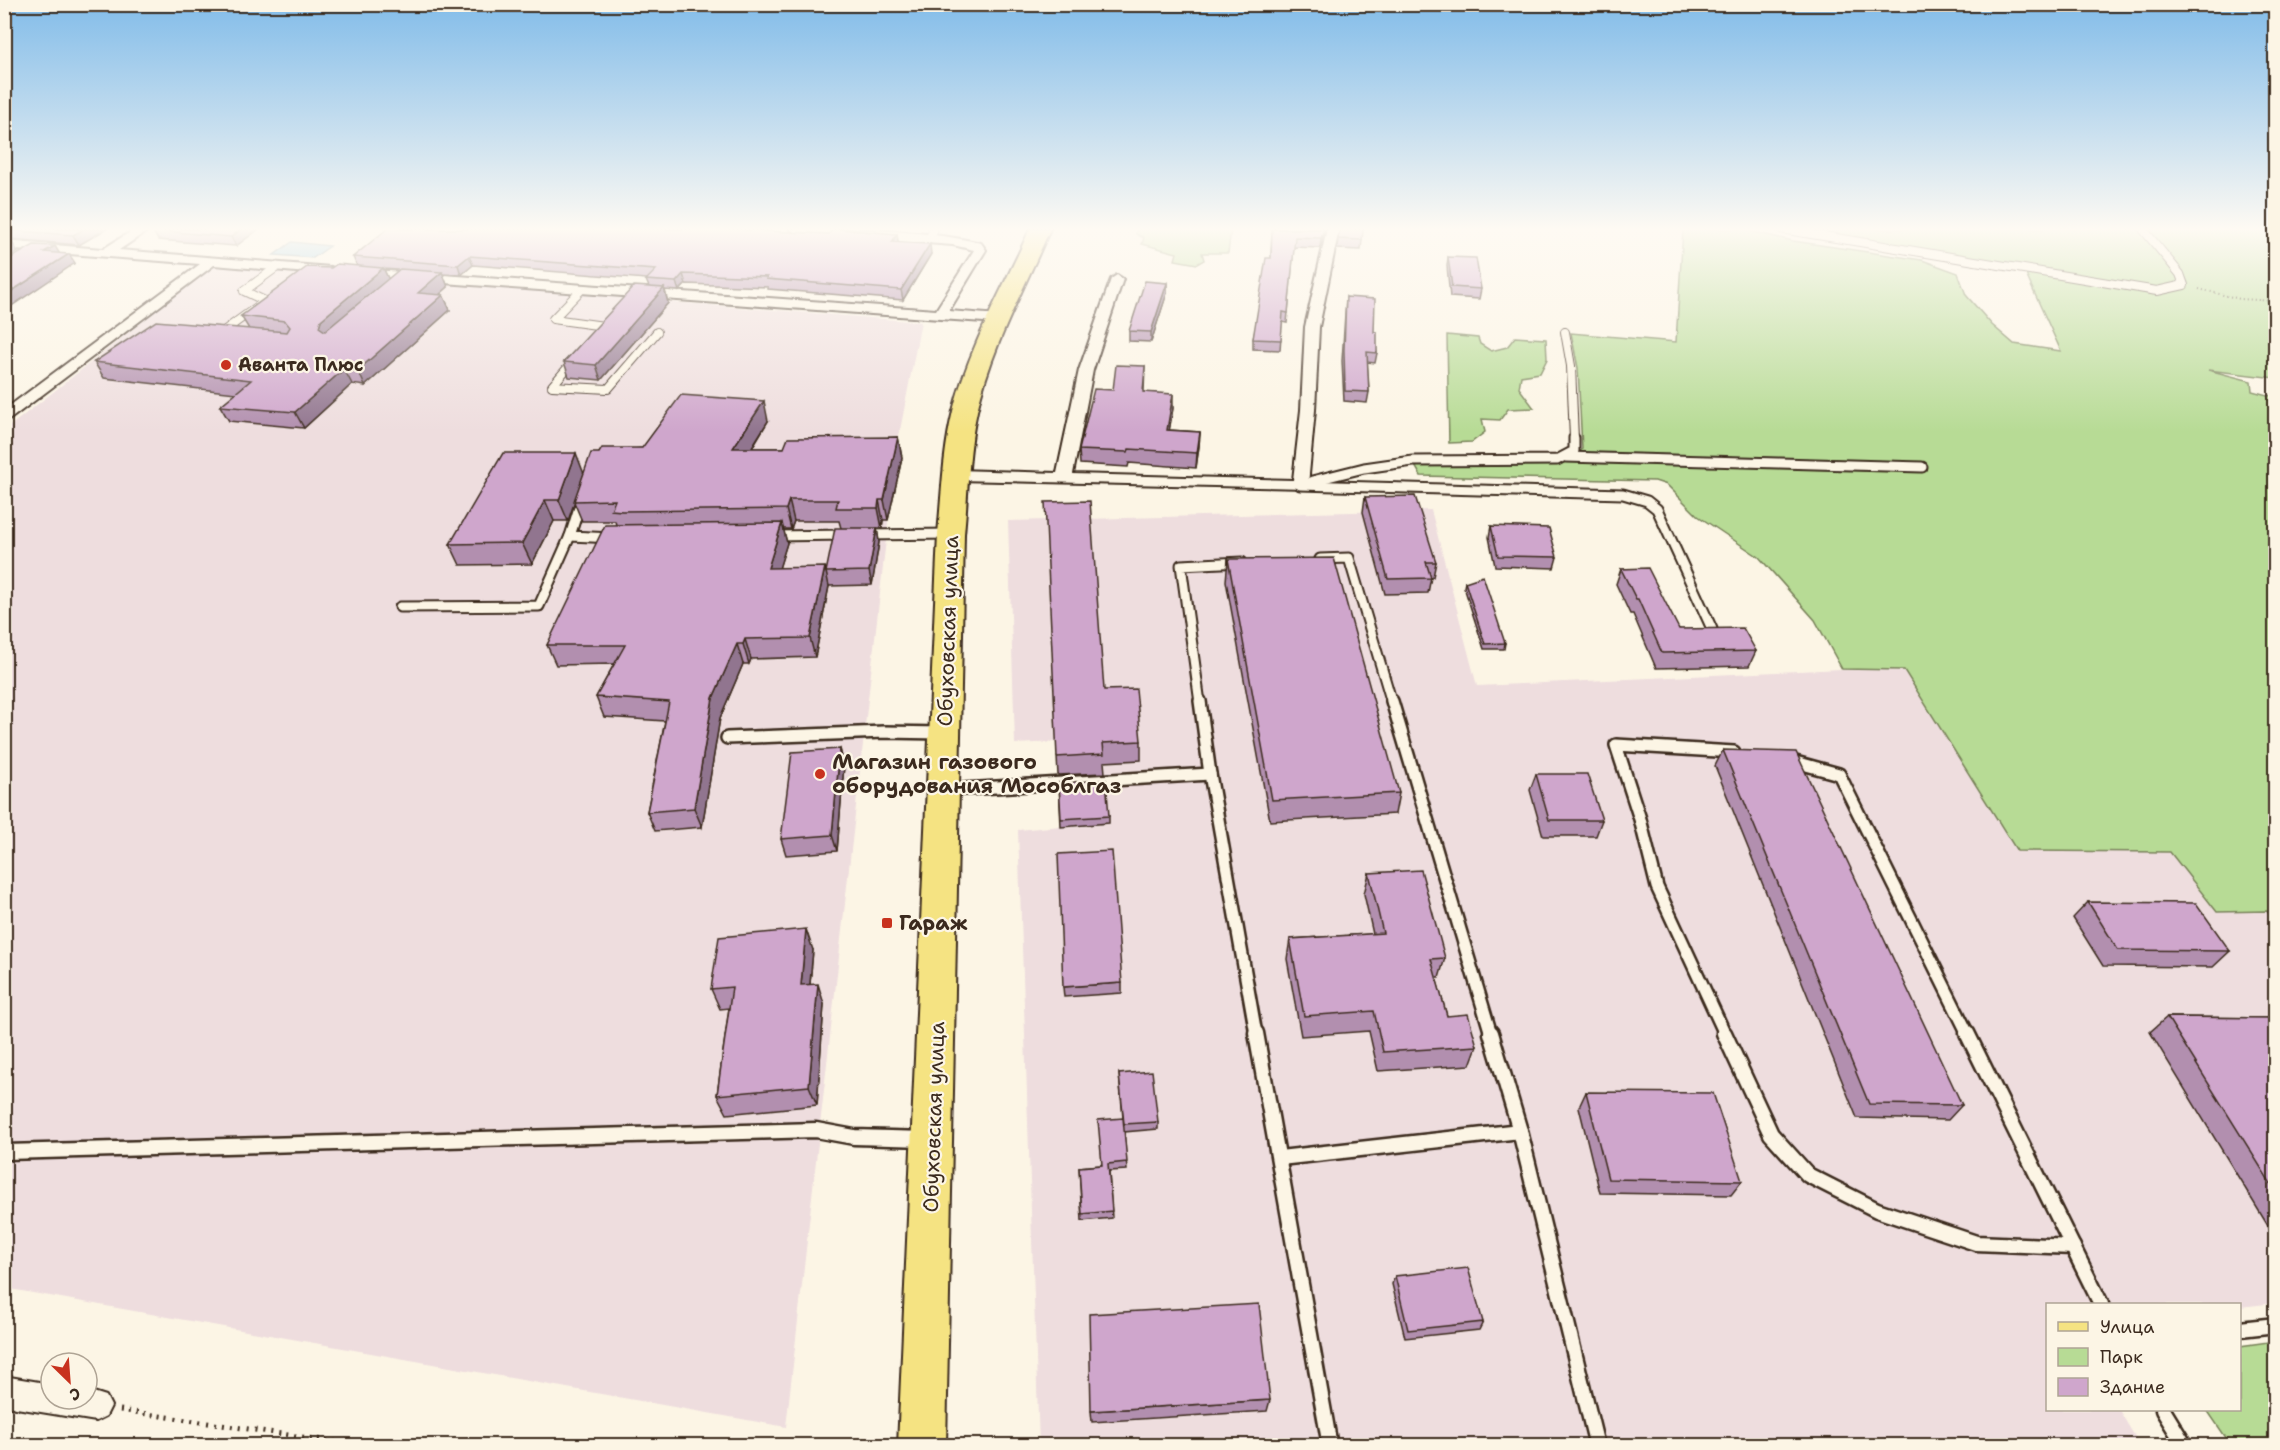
<svg xmlns="http://www.w3.org/2000/svg" width="2280" height="1450" viewBox="0 0 2280 1450" font-family="'Shantell Sans',sans-serif">
<style>
.built{fill:#eeddde}
.green{fill:#b7db95;stroke:#79825a;stroke-width:1.5}
.water{fill:#8ac8eb;stroke:#6a8999;stroke-width:1.5}
.lines{fill:none;stroke-linecap:round;stroke-linejoin:round}
.lane-far3-casing{stroke:#3b2a1e;stroke-width:10}
.lane-far2-casing{stroke:#3b2a1e;stroke-width:13}
.lane-far1-casing{stroke:#3b2a1e;stroke-width:16}
.lane-casing{stroke:#3b2a1e;stroke-width:19}
.street-casing{stroke:#3b2a1e;stroke-width:4}
.primary-casing{stroke:#3b2a1e;stroke-width:4}
.path-far1{stroke:#3b2a1e;stroke-width:2;stroke-dasharray:1 3;stroke-linecap:butt}
.path{stroke:#3b2a1e;stroke-width:5;stroke-dasharray:2 6;stroke-linecap:butt}
.lane-far3{stroke:#fcf5e5;stroke-width:8}
.lane-far2{stroke:#fcf5e5;stroke-width:9}
.lane-far1{stroke:#fcf5e5;stroke-width:11}
.lane{stroke:#fcf5e5;stroke-width:14}
.street{fill:#fcf5e5;fill-rule:evenodd}
.primary{fill:#f5e382;fill-rule:evenodd}
.wall{fill:#b28faf;stroke:#3b2a1e;stroke-width:1.5;fill-rule:evenodd}
.shaded-wall{fill:#91748f;stroke:#3b2a1e;stroke-width:1.5}
.building{fill:#cfa6cc;stroke:#3b2a1e;stroke-width:1.5}
.poi-dot{fill:#c8321e;stroke:#fcf5e5;stroke-width:2}
.labels{text-anchor:middle;stroke-width:4.5;stroke-linejoin:round;paint-order:stroke}
.far-poi-label{font-size:18px;font-weight:bold;fill:#3b2a1e;stroke:#fcf5e5;text-anchor:start}
.street-label{font-size:21px;fill:#3b2a1e;stroke:#fcf5e5}
.poi-label{font-size:21px;font-weight:bold;fill:#3b2a1e;stroke:#fcf5e5;text-anchor:start}
</style>
<rect width="100%" height="100%" fill="#fcf5e5"/>
<filter id="ink" filterUnits="userSpaceOnUse"><feTurbulence type="fractalNoise" baseFrequency=".0167" numOctaves="2"/><feDisplacementMap in="SourceGraphic" scale="12" xChannelSelector="R" yChannelSelector="G"/><feConvolveMatrix kernelMatrix="1 2 1 2 8 2 1 2 1" color-interpolation-filters="sRGB"/></filter>
<g filter="url(#ink)">
<g class="built">
<path d="M214,265L921,322L896,451L786,1427L5,1288V430Z"/>
<path d="M1431,510L1477,686L1842,669L1904,670L2017,851L2170,852L2217,912L2267,911L2275,922V1303L2240,1307V1304H2048V1410H2119L2140,1445H1039L1018,830L1061,826L1057,742L1015,744L1008,521Z"/>
</g>
<g class="green">
<path d="M1137,229H1231L1228,253H1202L1204,260L1197,264L1175,260L1177,253L1142,244L1144,238L1136,234Z"/>
<path d="M1683,229H1741L1793,241L1922,260L1958,273L1966,295L1992,325L2014,344L2061,351L2022,266L1807,229H2275V378L2208,370L2251,381L2252,391L2275,397V922L2267,911L2217,912L2170,852L2017,851L1904,670L1842,669L1815,620L1759,557L1698,516L1667,485L1655,481L1421,476L1414,464H1558L1577,456L1582,449L1578,368L1571,333L1676,342Z"/>
<path d="M1447,335L1478,338L1480,344L1491,351L1507,347L1515,337L1546,339L1547,359L1540,373L1521,376L1519,388L1534,408L1508,409L1500,420L1482,419L1485,432L1472,442L1449,443Z"/>
<path d="M2275,1341V1445H2231L2207,1410H2240V1346Z"/>
</g>
<path class="water" d="M292,242L330,246L313,258L274,255Z"/>
<g class="lines">
<defs>
<g id="lane-far3">
<path d="M1781,229L2157,291L2184,285L2180,274L2143,229"/>
<path d="M929,239L934,229"/>
<path d="M580,291L553,319L604,326L600,331"/>
<path d="M1565,332L1571,366L1574,439"/>
<path d="M221,333L265,301L244,291L277,267"/>
<path d="M576,358L552,386L608,389L657,332"/>
</g>
<g id="lane-far2">
<path d="M1566,457L1922,467"/>
<path d="M1312,481L1364,468L1413,461L1557,460L1574,451V438"/>
<path d="M1300,485L1623,494L1647,501L1657,509L1712,629"/>
<path d="M582,498L570,536L613,538"/>
<path d="M865,535L951,534"/>
<path d="M773,536L847,535"/>
<path d="M1320,559L1349,558L1392,703"/>
<path d="M400,607L539,606L570,536"/>
<path d="M1200,703L1181,565L1242,562"/>
</g>
<g id="lane-far1">
<path d="M1200,701L1210,774L1256,1034"/>
<path d="M1392,701L1491,1034"/>
<path d="M727,738L884,732L942,733"/>
<path d="M1788,760L1839,774L1968,1034"/>
<path d="M947,790L1210,774"/>
<path d="M1725,1034L1657,887L1640,819L1616,745L1734,752"/>
</g>
<g id="lane">
<path d="M1256,1033L1330,1446"/>
<path d="M1491,1033L1520,1131L1597,1446"/>
<path d="M1724,1033L1771,1134L1808,1175L1877,1210L1976,1243L2073,1247"/>
<path d="M1967,1033L2101,1304"/>
<path d="M6,1152L816,1130L854,1137L926,1139"/>
<path d="M1280,1158L1520,1131"/>
<path d="M2240,1329L2276,1325"/>
<path d="M2163,1410L2185,1446"/>
</g>
<g id="street">
<path d="M135,229H150L119,250L331,267L337,271L331,275L214,265L9,420L4,421V410L200,264L4,249V241L103,249Z"/>
<path d="M790,229C852,229 921,229 981,243L986,250L949,311L999,315L1006,319L999,323L940,319L360,277L354,273L360,269L936,310L974,250L953,245L796,233Z"/>
<path d="M1327,229H1339L1319,327L1315,410L1308,485L1306,488L956,480L948,475L956,470L1057,473L1079,370L1111,279L1117,275L1123,279L1093,370L1073,474L1293,480L1301,410L1305,327Z"/>
<path d="M4,1376L51,1384V1399H87V1390L106,1396L111,1406L106,1416L96,1421L4,1406Z"/>
</g>
<path id="primary" d="M1030,229H1050C1024,289 991,348 977,411C968,451 968,493 964,534L946,1446H898L938,534C942,493 943,451 953,411C969,347 1003,289 1030,229Z"/>
</defs>
<use href="#lane-far3" class="lane-far3-casing"/>
<use href="#lane-far2" class="lane-far2-casing"/>
<use href="#lane-far1" class="lane-far1-casing"/>
<use href="#lane" class="lane-casing"/>
<use href="#street" class="street-casing"/>
<use href="#primary" class="primary-casing"/>
<path class="path-far1" d="M2199,289L2240,299L2276,301"/>
<path class="path" d="M120,1410L363,1446"/>
<use href="#lane-far3" class="lane-far3"/>
<use href="#lane-far2" class="lane-far2"/>
<use href="#lane-far1" class="lane-far1"/>
<use href="#lane" class="lane"/>
<use href="#street" class="street"/>
<use href="#primary" class="primary"/>
</g>
<g class="wall">
<path d="M4,229H106L79,245L11,239L4,231Z"/>
<path d="M259,229L236,246L158,240L152,230Z"/>
<path d="M1272,229H1325L1320,248L1294,247L1287,323L1282,322L1280,350L1253,349V339L1271,258Z"/>
<path d="M1363,229L1361,250L1337,249L1338,239Z"/>
<path d="M829,234H897L898,242L931,254L903,300L768,289V287L686,284L679,291L665,290L668,303L601,380L569,377L564,362L649,287L646,280L647,279L473,265L461,275L443,274L448,287L439,295H443L450,310L365,386L352,384L304,428L229,421L220,406L236,393L104,378L94,362L249,329L241,316L331,268L357,266L353,257ZM384,269L399,270L388,279Z"/>
<path d="M1448,257L1481,289L1479,299L1450,297L1447,266Z"/>
<path d="M1167,283V293L1151,342L1129,341V331Z"/>
<path d="M1346,297L1374,332L1377,353L1375,363L1367,362L1369,392L1367,403L1344,401L1342,361Z"/>
<path d="M1145,366L1144,392L1173,408L1169,430L1200,432L1199,446L1196,468L1129,463L1128,467L1080,464L1079,450L1113,390Z"/>
<path d="M768,421L752,448H784L898,437L902,458L888,520H883L882,528H877L879,542L872,585L829,586L815,657L751,659L749,664H743L720,718L702,827L655,831L647,812L665,721L604,717L596,697L614,664L556,665L547,645L616,525L615,521H582L574,502L568,521H554L532,564L460,565L450,544L584,473L599,453L642,448ZM794,521H839L841,528L826,572L779,568L787,543L783,529H791Z"/>
<path d="M1365,497L1436,562L1433,577H1431L1428,593L1385,594L1363,512Z"/>
<path d="M1491,526L1557,557L1554,568L1495,566L1489,537Z"/>
<path d="M1228,559L1399,793L1395,814L1270,821L1226,581Z"/>
<path d="M1621,569L1679,629L1756,651L1749,666L1656,668L1633,614H1630L1616,584Z"/>
<path d="M1465,582L1505,643L1504,649H1484L1464,587Z"/>
<path d="M1104,690L1141,741V760L1104,762L1105,773L1058,775L1057,757Z"/>
<path d="M840,749L844,765L837,851L786,855L781,839Z"/>
<path d="M1723,750L1962,1105L1948,1120L1857,1118L1715,766Z"/>
<path d="M1536,774L1602,820L1596,836H1543L1530,790Z"/>
<path d="M1059,783L1109,816V823L1061,827Z"/>
<path d="M1369,873L1445,958L1439,978H1436L1447,1016L1477,1046L1470,1065L1378,1071L1369,1031L1301,1036L1287,959L1290,939L1373,934L1364,894Z"/>
<path d="M2088,902L2230,951L2213,967L2103,966L2073,918Z"/>
<path d="M813,950L810,984L824,1004L817,1105L727,1114L717,1095L729,1008L720,1009L711,989Z"/>
<path d="M1122,983V993L1064,997L1063,987Z"/>
<path d="M2167,1017L2276,1018V1239L2150,1032Z"/>
<path d="M1119,1074L1158,1122V1129L1124,1132L1127,1170L1109,1171L1112,1218L1082,1221L1079,1167L1101,1165L1123,1118Z"/>
<path d="M1586,1092L1742,1181L1731,1195L1600,1193L1579,1107Z"/>
<path d="M1395,1276L1483,1322L1479,1330L1405,1338L1392,1284Z"/>
<path d="M1270,1400L1267,1411L1092,1422L1091,1411Z"/>
</g>
<g class="shaded-wall">
<path d="M84,229H106L79,245L73,235Z"/>
<path d="M241,229H259L236,246L231,237Z"/>
<path d="M1324,229H1325L1320,248L1321,238Z"/>
<path d="M897,234L898,243L892,242Z"/>
<path d="M12,242L18,252L4,261V247Z"/>
<path d="M930,244L931,254L903,300L901,290Z"/>
<path d="M55,246L61,256L44,252Z"/>
<path d="M69,254L75,263L4,311V296Z"/>
<path d="M469,256L473,265L461,275L458,265Z"/>
<path d="M383,268L390,282L328,335L319,327L321,320Z"/>
<path d="M442,272L448,287L424,308L418,293Z"/>
<path d="M683,274L686,284L679,291L676,282Z"/>
<path d="M1167,283V293L1151,342V332Z"/>
<path d="M664,288L668,303L601,380L596,365Z"/>
<path d="M443,295L450,310L365,386L358,370Z"/>
<path d="M344,369L352,384L304,428L295,412Z"/>
<path d="M1173,394V408L1167,444V430Z"/>
<path d="M764,401L768,421L739,468L733,448Z"/>
<path d="M1200,432L1199,446L1196,468L1197,453Z"/>
<path d="M898,437L902,458L888,520L884,500Z"/>
<path d="M576,453L584,474L568,521L559,500Z"/>
<path d="M545,500L554,521L532,564L522,543Z"/>
<path d="M789,500L794,521L791,529L786,509Z"/>
<path d="M879,500L883,520L882,528L878,508Z"/>
<path d="M782,523L787,543L773,588L768,568Z"/>
<path d="M877,528L879,542L872,585L869,571Z"/>
<path d="M825,567L829,586L815,657L810,638Z"/>
<path d="M745,639L751,659L749,664L743,644Z"/>
<path d="M737,644L743,664L720,718L702,827L694,808L713,698Z"/>
<path d="M840,749L844,765L837,851L832,835Z"/>
<path d="M806,929L813,950L808,1005L801,985Z"/>
<path d="M818,984L824,1004L817,1105L809,1086Z"/>
</g>
<g class="building">
<path d="M5,229H84L73,235L4,230Z"/>
<path d="M154,229H241L231,237L152,230Z"/>
<path d="M387,229H733L829,234L833,229H839L897,234L892,242L930,244L901,290L766,279L767,277L683,274L676,282L646,280L656,270L469,256L458,265L353,257Z"/>
<path d="M1272,229H1324L1321,238L1295,237L1288,313L1283,312L1281,340L1253,339L1266,258H1271Z"/>
<path d="M1340,229H1363L1362,240L1338,239Z"/>
<path d="M4,242H12L4,247Z"/>
<path d="M34,245L55,246L44,252L69,254L4,296V262Z"/>
<path d="M1448,257L1476,258L1481,289L1452,287Z"/>
<path d="M337,264L383,268L321,320L319,327L325,331L400,269L442,272L418,293L443,295L358,370L344,369L295,412L220,406L251,380L94,362L156,321L287,332L290,327L285,321L241,316L307,267L331,268Z"/>
<path d="M1145,281L1167,283L1151,332L1129,331Z"/>
<path d="M634,286L664,288L596,365L564,362Z"/>
<path d="M1346,297L1375,299L1374,332H1377V353L1367,352L1369,392L1345,391L1344,350Z"/>
<path d="M1116,365L1145,366L1143,392L1173,394L1167,430L1200,432L1197,453L1129,449L1128,452L1079,450L1094,389L1113,390Z"/>
<path d="M681,395L764,401L733,448H784L788,438L898,437L884,500H879L878,508H836L838,500H789L786,509L622,511L611,510L615,500L574,501L591,453H599L602,448H642Z"/>
<path d="M503,453H576L559,500H545L522,543L450,544Z"/>
<path d="M1415,496L1436,562H1426L1431,578L1388,579L1365,497Z"/>
<path d="M1090,501L1104,690L1136,689L1141,741L1103,743L1104,754L1057,757L1045,502Z"/>
<path d="M782,523L768,568L825,567L810,638L745,639L743,644H737L713,698L694,808L647,812L669,702L596,697L625,645H547L605,525Z"/>
<path d="M1491,526L1549,528L1557,557L1498,556Z"/>
<path d="M835,528H877L869,571L826,572Z"/>
<path d="M1334,558L1399,793L1272,800L1228,559Z"/>
<path d="M1648,568L1679,629L1743,628L1756,651L1662,653L1638,599H1636L1621,569Z"/>
<path d="M1483,576L1505,643L1485,644L1465,582Z"/>
<path d="M840,749L832,835L781,839L792,752Z"/>
<path d="M1723,750L1796,752L1962,1105L1869,1104Z"/>
<path d="M1536,774H1587L1602,820H1549Z"/>
<path d="M1106,780L1109,816L1061,819L1059,783Z"/>
<path d="M1112,851L1122,983L1063,987L1058,854Z"/>
<path d="M1421,870L1445,958L1431,959L1447,1016L1468,1014L1477,1046L1383,1052L1374,1011L1304,1016L1290,939L1383,933L1369,873Z"/>
<path d="M2088,902L2196,903L2230,951L2118,950Z"/>
<path d="M806,929L801,985L818,984L809,1086L717,1095L732,987L711,989L719,937Z"/>
<path d="M2167,1017L2276,1018V1192Z"/>
<path d="M1152,1071L1158,1122L1124,1124L1119,1074Z"/>
<path d="M1586,1092L1713,1093L1742,1181L1608,1179Z"/>
<path d="M1123,1118L1127,1162L1108,1164L1112,1211L1082,1214L1079,1167L1102,1165L1098,1120Z"/>
<path d="M1468,1268L1483,1322L1408,1330L1395,1276Z"/>
<path d="M1259,1304L1270,1400L1091,1411L1089,1314Z"/>
</g>
</g>
<linearGradient id="sky" x2="0" y2="1"><stop stop-color="#82bce9"/><stop offset="0.53" stop-color="#fefaf3"/><stop offset="1" stop-color="#fefaf3" stop-opacity="0"/></linearGradient>
<rect width="2280" height="432" fill="url(#sky)"/>
<g class="poi-dot">
<circle cx="226" cy="365" r="6"/>
<circle cx="820" cy="774" r="6"/>
<rect x="881" y="917" width="12" height="12" rx="3"/>
</g>
<g class="labels">
<g class="far-poi-label">
<text x="238" y="371">Аванта Плюс</text>
</g>
<g class="street-label">
<text transform="translate(948 631) rotate(-88)" y="7">Обуховская улица</text>
<text transform="translate(934 1117) rotate(-88)" y="7">Обуховская улица</text>
</g>
<g class="poi-label">
<text x="832" y="769">Магазин газового<tspan x="832" dy="24">оборудования Мособлгаз</tspan></text>
<text x="899" y="930">Гараж</text>
</g>
</g>
<rect width="2280" height="1450" fill="none" stroke="#fcf5e5" stroke-width="24"/>
<rect x="12" y="12" width="2256" height="1426" fill="none" stroke="#3b2a1e" stroke-width="2" filter="url(#ink)"/>
<rect x="2046" y="1303" width="195" height="108" fill="#fcf5e5" stroke="#afa495" stroke-width="1.5"/>
<rect x="2058" y="1322" width="30" height="9" fill="#f5e382" stroke="#afa495" stroke-width="1.5"/>
<text x="2100" y="1333" font-size="18" fill="#3b2a1e">Улица</text>
<rect x="2058" y="1348" width="30" height="18" fill="#b7db95" stroke="#afa495" stroke-width="1.5"/>
<text x="2100" y="1363" font-size="18" fill="#3b2a1e">Парк</text>
<rect x="2058" y="1378" width="30" height="18" fill="#cfa6cc" stroke="#afa495" stroke-width="1.5"/>
<text x="2100" y="1393" font-size="18" fill="#3b2a1e">Здание</text>
<g transform="translate(69 1381) rotate(155)"><circle r="28" fill="#fcf5e5" stroke="#afa495" stroke-width="1.5"/>
<path d="M0-4.5L10 22L0 15L-10 22Z" fill="#c8321e"/>
<text y="-9" font-size="16" font-weight="bold" text-anchor="middle" fill="#3b2a1e">С</text>
</g>
</svg>
